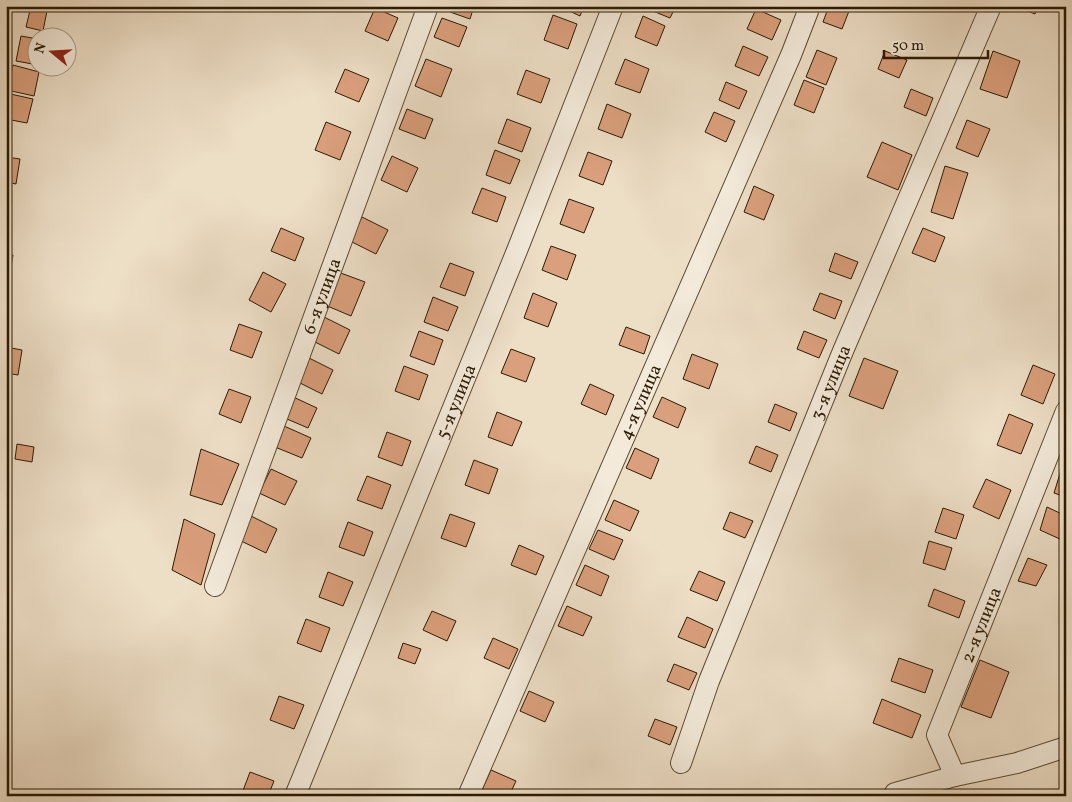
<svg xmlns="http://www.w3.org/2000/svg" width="1072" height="802" viewBox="0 0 1072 802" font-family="Vollkorn,serif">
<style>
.building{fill:#da9f7c;stroke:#2b1a02}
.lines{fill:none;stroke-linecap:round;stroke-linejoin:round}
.minor-casing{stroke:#5c4b33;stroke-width:22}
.minor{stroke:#f3eada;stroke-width:20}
.labels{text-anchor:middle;stroke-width:4.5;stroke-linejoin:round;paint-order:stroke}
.street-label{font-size:18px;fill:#2b1a02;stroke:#f3eada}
</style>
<rect width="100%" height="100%" fill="#eddec6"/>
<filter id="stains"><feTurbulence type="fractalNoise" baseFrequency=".004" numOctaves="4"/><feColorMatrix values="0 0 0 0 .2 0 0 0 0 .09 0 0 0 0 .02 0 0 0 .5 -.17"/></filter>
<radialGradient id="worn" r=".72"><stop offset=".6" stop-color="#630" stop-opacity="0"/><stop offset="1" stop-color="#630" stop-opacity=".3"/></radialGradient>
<g class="building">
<path d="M31,6H48L43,31L26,27Z"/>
<path d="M452,6H474L470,19L450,12Z"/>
<path d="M559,6H584L580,16Z"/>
<path d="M649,6H676L670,18L648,9Z"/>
<path d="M829,6H851L842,29L823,22Z"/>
<path d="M1015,6H1038L1035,14Z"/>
<path d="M375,8L398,18L388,41L365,31Z"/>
<path d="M756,9L781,20L772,40L747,29Z"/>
<path d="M553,15L577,24L568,49L544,40Z"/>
<path d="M643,16L665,26L657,46L635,37Z"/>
<path d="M442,18L467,27L459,47L434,37Z"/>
<path d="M21,36L38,39V65L16,61Z"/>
<path d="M743,46L768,57L759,76L735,66Z"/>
<path d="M817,50L837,58L826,85L806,77Z"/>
<path d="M885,51L907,60L899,78L878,69Z"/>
<path d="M993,51L1020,61L1007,98L980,89Z"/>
<path d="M426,59L452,69L441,97L415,86Z"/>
<path d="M625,59L649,69L640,93L615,84Z"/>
<path d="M13,65L39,72L34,96L7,90Z"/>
<path d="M345,69L369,79L359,102L335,92Z"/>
<path d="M526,70L550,79L541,103L517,94Z"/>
<path d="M804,80L824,88L814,113L794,105Z"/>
<path d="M726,82L747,91L739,109L719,100Z"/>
<path d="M911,89L933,98L926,116L904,107Z"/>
<path d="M6,93L33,99L27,123L6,119Z"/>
<path d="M607,104L631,114L622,138L598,129Z"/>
<path d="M407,109L433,119L425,139L399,129Z"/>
<path d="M714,112L735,121L726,142L705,132Z"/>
<path d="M507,119L531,128L522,152L498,143Z"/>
<path d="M967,120L990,129L978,157L956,148Z"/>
<path d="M326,122L351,132L340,160L315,150Z"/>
<path d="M882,142L912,155L898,190L867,177Z"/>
<path d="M495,150L520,160L510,184L486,175Z"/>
<path d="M588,152L612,161L603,185L579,176Z"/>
<path d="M392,156L418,168L407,192L381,180Z"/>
<path d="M6,157L20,159L16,184L6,182Z"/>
<path d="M945,166L968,173L953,219L931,212Z"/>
<path d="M754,186L774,195L764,220L744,212Z"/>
<path d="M482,188L506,197L497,222L472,213Z"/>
<path d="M569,199L594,208L584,233L560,224Z"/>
<path d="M6,204H11L6,233Z"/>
<path d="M362,217L388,230L376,254L350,241Z"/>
<path d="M281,228L304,238L295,261L271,251Z"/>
<path d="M923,228L945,237L935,262L912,253Z"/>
<path d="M551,246L576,255L567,280L542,270Z"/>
<path d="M835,253L858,262L851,279L829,271Z"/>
<path d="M6,254L13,255L7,290H6Z"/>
<path d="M450,263L474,272L465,296L440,287Z"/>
<path d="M263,272L286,284L271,312L249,300Z"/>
<path d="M338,272L365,282L351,316L325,305Z"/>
<path d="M533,293L557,303L548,327L524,318Z"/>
<path d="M820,293L842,301L835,319L813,310Z"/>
<path d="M433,297L458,307L448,331L424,322Z"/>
<path d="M324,317L350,330L339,354L313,341Z"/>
<path d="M239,324L262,332L252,358L230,350Z"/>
<path d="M626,327L650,336L644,354L619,345Z"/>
<path d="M419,331L443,340L434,365L410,356Z"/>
<path d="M804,331L827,340L819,358L797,349Z"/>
<path d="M6,347L22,350L18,375L6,373Z"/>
<path d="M511,349L535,358L526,382L501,373Z"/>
<path d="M692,354L718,364L709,389L683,379Z"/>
<path d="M307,357L333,370L322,394L296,381Z"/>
<path d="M864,358L898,371L883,409L849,396Z"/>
<path d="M1033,365L1055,374L1043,404L1021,395Z"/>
<path d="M404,366L428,375L419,400L395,391Z"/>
<path d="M590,384L614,395L606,415L581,404Z"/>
<path d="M229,389L251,397L241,423L219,414Z"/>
<path d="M289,395L317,408L308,428L280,416Z"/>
<path d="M662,397L686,408L678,428L653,417Z"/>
<path d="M775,404L797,413L790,431L768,422Z"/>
<path d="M497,412L522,422L512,446L488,437Z"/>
<path d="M1009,414L1033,424L1021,454L997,445Z"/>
<path d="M284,426L311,438L302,458L275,447Z"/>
<path d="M387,432L411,441L402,466L378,457Z"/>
<path d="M17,444L34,447L32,462L15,459Z"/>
<path d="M756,446L778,455L771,472L749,463Z"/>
<path d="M635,448L659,459L651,479L626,468Z"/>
<path d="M201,449L239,464L222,505L190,495Z"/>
<path d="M474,460L498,469L489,494L465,485Z"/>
<path d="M1062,467L1066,468V497L1054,493Z"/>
<path d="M271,469L297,481L285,505L259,493Z"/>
<path d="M367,476L391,485L382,509L357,500Z"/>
<path d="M986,479L1011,490L999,519L973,507Z"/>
<path d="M614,500L639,511L630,531L605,520Z"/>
<path d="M1047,507L1066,516V532L1062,540L1040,530Z"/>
<path d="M943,508L964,515L956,539L935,532Z"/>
<path d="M730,512L753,521L745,538L723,529Z"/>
<path d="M450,514L475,523L466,547L441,538Z"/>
<path d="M251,516L277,529L266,553L239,540Z"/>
<path d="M184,519L215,534L201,585L172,570Z"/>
<path d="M348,522L373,532L364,556L339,547Z"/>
<path d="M598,530L623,540L614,560L589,549Z"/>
<path d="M929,541L952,548L945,570L923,563Z"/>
<path d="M519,545L544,556L536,575L511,565Z"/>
<path d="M1028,558L1047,565L1036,586L1018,581Z"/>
<path d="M585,565L609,576L601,596L576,585Z"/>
<path d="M699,571L725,582L717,601L690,590Z"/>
<path d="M328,572L353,582L343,606L319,597Z"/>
<path d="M934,589L965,601L959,618L928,606Z"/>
<path d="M567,606L592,617L583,636L558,626Z"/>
<path d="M432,611L456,621L447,641L423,630Z"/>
<path d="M687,617L713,629L705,648L678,637Z"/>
<path d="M306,619L330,628L321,652L297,643Z"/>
<path d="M493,638L518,649L509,669L484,658Z"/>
<path d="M403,643L421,649L415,664L398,658Z"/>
<path d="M899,658L933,670L925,693L891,681Z"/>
<path d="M980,660L1009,672L991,718L961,707Z"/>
<path d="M674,664L697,673L689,690L667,681Z"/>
<path d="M529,691L554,702L545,722L520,711Z"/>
<path d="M279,696L304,705L294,729L270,720Z"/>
<path d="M882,699L921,715L912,738L873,723Z"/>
<path d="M655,719L677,727L670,745L648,736Z"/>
<path d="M491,770L516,781L509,796H496L482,790Z"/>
<path d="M250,772L274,781L268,796H241Z"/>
</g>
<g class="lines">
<defs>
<g id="minor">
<path id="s1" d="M215,586L428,6"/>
<path id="s2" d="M681,763L709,681L843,351L991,6"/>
<path d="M955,776L1017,763L1066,747"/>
<path id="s3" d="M295,796L518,248L613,6"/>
<path id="s4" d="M468,796L791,55L810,6"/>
<path id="s5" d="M894,796L895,793L955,776L937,735L1066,411"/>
</g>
</defs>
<use href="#minor" class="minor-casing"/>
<use href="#minor" class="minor"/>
</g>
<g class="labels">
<g class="street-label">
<text dy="6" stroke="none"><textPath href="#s1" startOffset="309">6-я улица</textPath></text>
<text dy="6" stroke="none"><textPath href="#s2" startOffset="409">3-я улица</textPath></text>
<text dy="6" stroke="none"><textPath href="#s4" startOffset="430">4-я улица</textPath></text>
<text dy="6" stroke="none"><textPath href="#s3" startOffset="426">5-я улица</textPath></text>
<text dy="6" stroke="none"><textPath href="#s5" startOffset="229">2-я улица</textPath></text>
</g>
</g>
<rect width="1072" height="802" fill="none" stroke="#eddec6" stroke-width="25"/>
<rect x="8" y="8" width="1057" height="787" fill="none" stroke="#2b1a02" stroke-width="2.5"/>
<rect x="12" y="12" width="1047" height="777" fill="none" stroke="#2b1a02"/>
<g transform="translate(52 52) rotate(288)"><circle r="24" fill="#f3eada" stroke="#a39784"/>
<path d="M0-4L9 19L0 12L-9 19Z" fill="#8f2418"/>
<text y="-8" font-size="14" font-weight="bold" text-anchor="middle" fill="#2b1a02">N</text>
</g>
<path d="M884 50v8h104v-8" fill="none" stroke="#2b1a02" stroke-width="2.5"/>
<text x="892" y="50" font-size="15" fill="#2b1a02" stroke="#f3eada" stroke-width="4" paint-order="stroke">50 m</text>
<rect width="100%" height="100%" filter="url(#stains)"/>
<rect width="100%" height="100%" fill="url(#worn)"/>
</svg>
